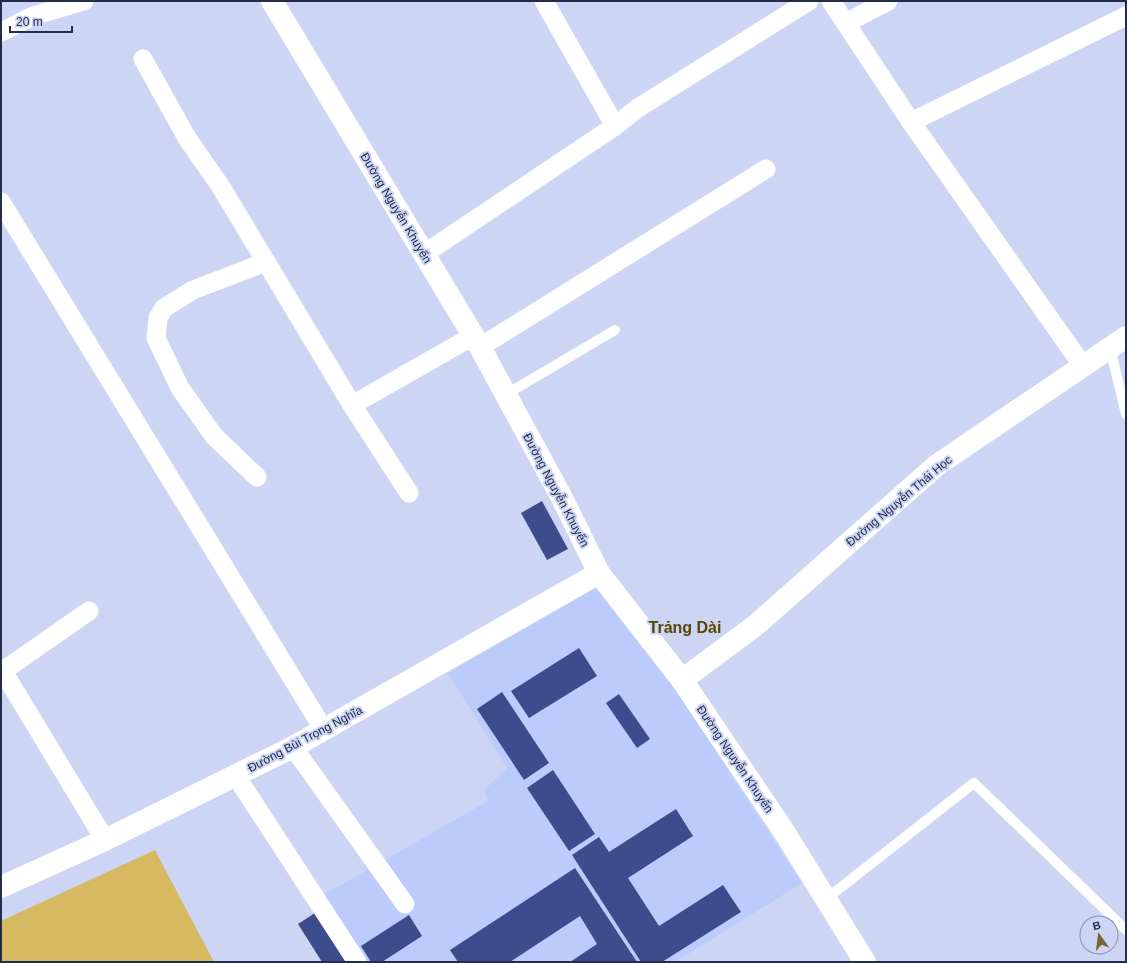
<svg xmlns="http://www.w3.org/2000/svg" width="1127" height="963" viewBox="0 0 1127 963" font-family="Arial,sans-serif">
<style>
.built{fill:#bbcbfc}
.green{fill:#d7b962}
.building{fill:#3c4c8c}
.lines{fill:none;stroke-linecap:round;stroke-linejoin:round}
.service{stroke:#fff;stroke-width:10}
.minor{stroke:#fff;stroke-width:19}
.tertiary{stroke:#fff;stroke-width:22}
.labels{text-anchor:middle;stroke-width:4;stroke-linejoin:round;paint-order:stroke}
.street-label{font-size:12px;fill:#232c48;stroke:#ccd6f4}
.district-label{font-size:16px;font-weight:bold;fill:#584503;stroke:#ccd6f4}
</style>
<rect width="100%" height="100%" fill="#ccd6f4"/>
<path class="built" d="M595,588L674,688L802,883L675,962H362L320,897L488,801L484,790L507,768L448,673Z"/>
<path class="green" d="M155,850L214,962H1V921Z"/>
<g class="building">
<path d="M542,501L568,549L547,560L521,513Z"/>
<path d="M579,648L597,676L529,718L511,691Z"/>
<path d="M502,692L549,763L524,780L477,709Z"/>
<path d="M619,694L650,739L637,748L606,703Z"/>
<path d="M553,770L595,834L569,851L527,788Z"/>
<path d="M676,809L693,836L628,878L659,926L723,885L741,912L662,962H641L572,855L599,837L609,852Z"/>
<path d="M575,868L637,962H570L597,944L580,916L510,962H458L450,950Z"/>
<path d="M315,913L346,962H322L298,924Z"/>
<path d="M409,915L422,936L382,962H371L361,946Z"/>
</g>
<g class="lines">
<g class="service">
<path d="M1110,348L1126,414"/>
<path d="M505,395L615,330"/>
<path d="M826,899L974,783L1126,930"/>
</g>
<g class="minor">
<path d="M544,1L615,126"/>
<path d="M831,1L911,122L1083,366"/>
<path d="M846,23L888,1"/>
<path d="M1,32L33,16L84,1"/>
<path d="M143,59L187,138L221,187L352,405"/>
<path d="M911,122L1126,16"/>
<path d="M1,202L324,730"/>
<path d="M424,254L615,126L638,108L809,1"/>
<path d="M480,347L766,169"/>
<path d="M257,477L214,436L180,388L156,338L158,318L164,308L193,290L266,262"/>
<path d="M409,493L352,405L473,336"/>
<path d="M1,668L105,840"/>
<path d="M3,671L89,611"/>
<path d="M293,747L405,904"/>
<path d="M236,776L357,962"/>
</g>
<g class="tertiary">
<path d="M272,1L480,347L562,498L599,573L682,680L783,830L865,962"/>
<path d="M682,680L756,625L937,465L1126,337"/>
<path d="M1,887L105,840L293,747L599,573"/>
</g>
</g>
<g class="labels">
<g class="street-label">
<text transform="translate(396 208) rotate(59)" y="4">Đường Nguyễn Khuyến</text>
<text transform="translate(556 490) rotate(62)" y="4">Đường Nguyễn Khuyến</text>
<text transform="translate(899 501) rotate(-40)" y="4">Đường Nguyễn Thái Học</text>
<text transform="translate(305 739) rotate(-28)" y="4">Đường Bùi Trọng Nghĩa</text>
<text transform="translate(735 759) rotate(56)" y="4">Đường Nguyễn Khuyến</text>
</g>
<g class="district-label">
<text x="685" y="633">Trảng Dài</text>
</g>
</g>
<rect width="1127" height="963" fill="none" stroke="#232c48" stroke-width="4"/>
<g transform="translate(1099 935) rotate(346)"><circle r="19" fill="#ccd6f4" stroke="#8892af"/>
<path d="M0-3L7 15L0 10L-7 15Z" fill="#776533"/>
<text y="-6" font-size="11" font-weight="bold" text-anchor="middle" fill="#232c48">B</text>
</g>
<path d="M10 26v6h62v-6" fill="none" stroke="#232c48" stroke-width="2"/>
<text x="16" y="26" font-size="12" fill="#232c48" stroke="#ccd6f4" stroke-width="3" paint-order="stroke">20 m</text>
</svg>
